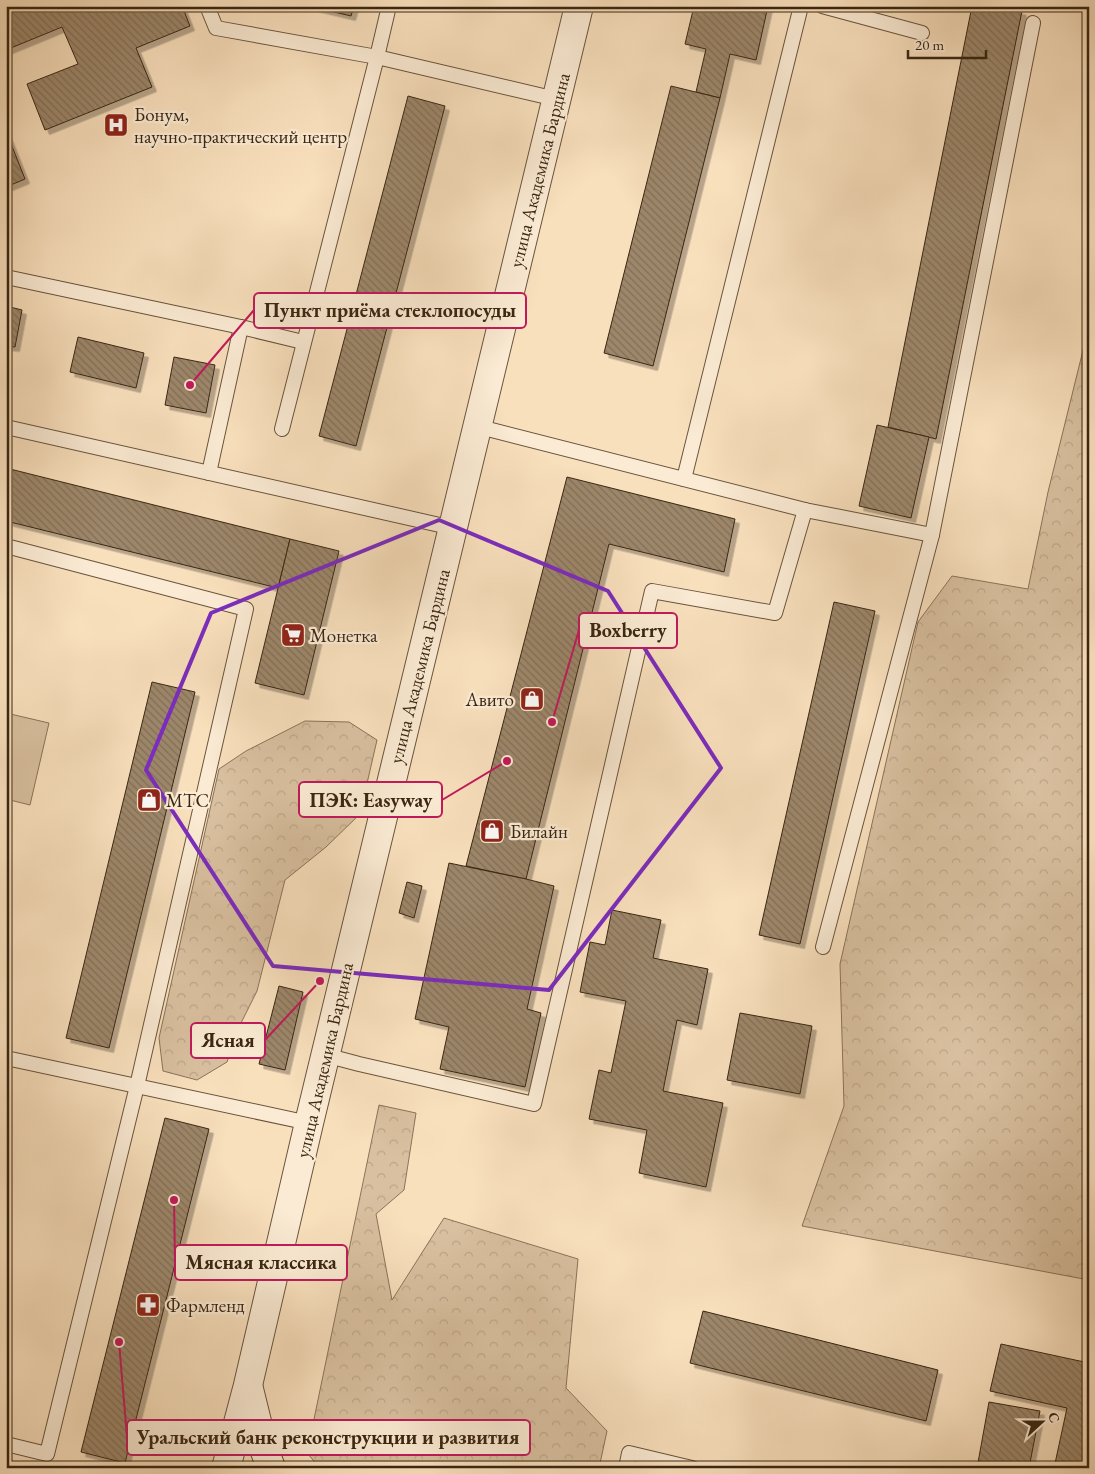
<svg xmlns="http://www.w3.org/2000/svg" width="1095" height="1474" viewBox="0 0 1095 1474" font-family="'EB Garamond',serif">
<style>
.forest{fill:url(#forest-crowns);stroke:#8a7359}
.green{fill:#d9c0a0;stroke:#8a7359}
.building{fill:url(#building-back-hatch);stroke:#3a2612;filter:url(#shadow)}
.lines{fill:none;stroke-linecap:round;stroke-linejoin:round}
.service-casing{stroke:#6a543d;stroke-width:16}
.tertiary-casing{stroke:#6a543d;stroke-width:30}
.service{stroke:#fbebd4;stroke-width:14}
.tertiary{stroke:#fbebd4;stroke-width:28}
.marked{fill:none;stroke:#7b2cbf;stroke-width:4;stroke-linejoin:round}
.labels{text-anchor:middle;stroke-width:4.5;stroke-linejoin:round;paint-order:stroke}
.poi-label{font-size:19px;fill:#3a2612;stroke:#fbebd4;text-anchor:start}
.street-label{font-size:19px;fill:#3a2612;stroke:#fbebd4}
.leader{fill:none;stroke:#c2185b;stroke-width:2}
.callout-dot{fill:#c2185b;stroke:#fbebd4;stroke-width:2}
.callout{fill:#fbebd4;stroke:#c2185b;stroke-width:2}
.callout-label{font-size:20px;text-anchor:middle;font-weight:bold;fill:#3a2612}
</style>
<defs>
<pattern id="forest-crowns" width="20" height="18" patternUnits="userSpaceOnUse" patternTransform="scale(1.25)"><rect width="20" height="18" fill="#d9c0a0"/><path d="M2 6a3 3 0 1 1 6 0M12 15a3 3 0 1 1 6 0" fill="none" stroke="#bba589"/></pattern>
<pattern id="building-back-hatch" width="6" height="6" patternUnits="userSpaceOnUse" patternTransform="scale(1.25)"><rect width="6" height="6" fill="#9d876b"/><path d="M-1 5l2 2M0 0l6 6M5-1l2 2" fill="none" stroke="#816e57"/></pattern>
<filter id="shadow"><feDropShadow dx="4.5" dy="4.5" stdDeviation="0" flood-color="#0004"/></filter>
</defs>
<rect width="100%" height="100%" fill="#f9e0bd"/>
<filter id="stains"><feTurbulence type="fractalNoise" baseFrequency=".004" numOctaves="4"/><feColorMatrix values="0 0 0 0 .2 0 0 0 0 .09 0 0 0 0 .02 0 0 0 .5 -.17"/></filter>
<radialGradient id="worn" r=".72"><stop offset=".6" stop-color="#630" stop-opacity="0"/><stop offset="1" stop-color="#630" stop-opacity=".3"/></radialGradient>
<g class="forest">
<path d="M1089,326V1280L802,1226L844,1106L840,964L918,622L952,576L1028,589L1048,492Z"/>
<path d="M305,721L349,722L377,740L360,814L326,847L285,880L257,991L241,1023L227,1062L197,1080L163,1071L159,1038L219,769L246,751Z"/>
<path d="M379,1105L416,1113L404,1190L376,1214L392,1300L444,1218L578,1259L566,1388L607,1431L599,1468H320L307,1453Z"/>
</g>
<path class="green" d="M6,713L49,723L30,805L6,799Z"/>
<g class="building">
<path d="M6,6H88L90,12L105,6H182L190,26L136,48L152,87L45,130L27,84L78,64L62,27L6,50Z"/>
<path d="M309,6H354L351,16Z"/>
<path d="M694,6H768L756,60L730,54L720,98L696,92L706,49L685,44Z"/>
<path d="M972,6H1002L1022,11L936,439L888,427Z"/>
<path d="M671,86L720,98L653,366L604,353Z"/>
<path d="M408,96L445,106L356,446L319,436Z"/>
<path d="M6,131L25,179L6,187Z"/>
<path d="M6,306L22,310L15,347L6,346Z"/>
<path d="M78,337L144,353L136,388L70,372Z"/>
<path d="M174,357L215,365L206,413L165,405Z"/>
<path d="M877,425L929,437L911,518L859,506Z"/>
<path d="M6,468L290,539L278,588L6,521Z"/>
<path d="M567,477L735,519L724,572L609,544L526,879L466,866Z"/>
<path d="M290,539L339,551L304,695L255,683Z"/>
<path d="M834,602L875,611L800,944L759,935Z"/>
<path d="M152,682L195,692L109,1048L66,1038Z"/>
<path d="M449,863L526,879L554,886L527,1009L541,1013L525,1087L440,1069L449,1027L415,1019Z"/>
<path d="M407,882L422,886L414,918L399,913Z"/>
<path d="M612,910L661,920L653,958L708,969L697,1025L677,1020L663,1091L723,1103L706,1187L639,1173L647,1130L589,1119L599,1070L611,1073L626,1001L580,992L590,942L605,945Z"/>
<path d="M279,986L303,992L285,1070L259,1064Z"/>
<path d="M740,1013L812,1026L800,1094L727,1080Z"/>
<path d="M165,1118L209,1129L125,1463L81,1452Z"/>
<path d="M703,1311L938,1370L926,1421L690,1363Z"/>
<path d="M1001,1344L1089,1363V1436L1082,1468H1054L1067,1408L990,1391Z"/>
<path d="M989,1402L1040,1411L1029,1468H977Z"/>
</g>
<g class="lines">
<defs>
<g id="service">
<path d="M207,6L216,28L377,57L389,6"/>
<path d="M822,6L922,33"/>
<path d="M6,277L241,327L209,473"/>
<path d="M241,327L303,342"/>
<path d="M476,426L805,510L932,535L1033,23"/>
<path d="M6,427L453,528"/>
<path d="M282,429L377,57L556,99"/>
<path d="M684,479L801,6"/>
<path d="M6,546L246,609L137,1086L47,1454L6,1444"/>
<path d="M823,947L932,535"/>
<path d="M325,1055L359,1064L534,1104L652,591L775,613L805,510"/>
<path d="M6,1058L309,1123"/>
<path d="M626,1468L629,1453L692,1468"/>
</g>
<g id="tertiary">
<path d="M249,1389L263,1446L271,1468"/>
<path d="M226,1468L248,1385L309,1123L579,6"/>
</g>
</defs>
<use href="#service" class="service-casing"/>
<use href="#tertiary" class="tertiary-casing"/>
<use href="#service" class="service"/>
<use href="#tertiary" class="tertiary"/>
</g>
<path class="marked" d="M439,520L608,591L721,768L549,990L273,966L146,770L211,613Z"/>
<defs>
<symbol id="hospital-square" viewBox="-11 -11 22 22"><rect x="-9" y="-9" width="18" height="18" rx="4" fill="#8f2418" stroke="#fbebd4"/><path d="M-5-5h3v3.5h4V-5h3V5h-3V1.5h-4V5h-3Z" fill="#fff"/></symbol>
<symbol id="supermarket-square" viewBox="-11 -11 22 22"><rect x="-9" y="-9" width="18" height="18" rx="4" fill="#8f2418" stroke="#fbebd4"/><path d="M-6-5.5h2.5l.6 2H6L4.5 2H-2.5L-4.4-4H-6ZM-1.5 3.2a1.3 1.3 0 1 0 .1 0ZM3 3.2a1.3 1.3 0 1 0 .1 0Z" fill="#fff"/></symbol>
<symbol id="shop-square" viewBox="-11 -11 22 22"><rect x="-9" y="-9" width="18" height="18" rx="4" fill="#8f2418" stroke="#fbebd4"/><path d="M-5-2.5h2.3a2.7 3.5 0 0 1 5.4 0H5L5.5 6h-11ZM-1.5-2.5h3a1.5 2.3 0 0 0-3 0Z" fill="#fff"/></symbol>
<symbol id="pharmacy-square" viewBox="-11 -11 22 22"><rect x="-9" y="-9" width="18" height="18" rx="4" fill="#8f2418" stroke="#fbebd4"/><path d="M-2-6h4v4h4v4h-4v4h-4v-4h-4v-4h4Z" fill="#fff"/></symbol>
</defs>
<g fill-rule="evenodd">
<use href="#hospital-square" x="102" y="111" width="28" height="28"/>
<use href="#supermarket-square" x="279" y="621" width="28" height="28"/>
<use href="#shop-square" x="518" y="685" width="28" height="28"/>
<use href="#shop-square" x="135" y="786" width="28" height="28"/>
<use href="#shop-square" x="478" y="817" width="28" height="28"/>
<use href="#pharmacy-square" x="134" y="1291" width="28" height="28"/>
</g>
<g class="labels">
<g class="poi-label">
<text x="134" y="121">Бонум,<tspan x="134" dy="22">научно-практический центр</tspan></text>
<text x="310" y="642">Монетка</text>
<text x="514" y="706" text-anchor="end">Авито</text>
<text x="166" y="807">МТС</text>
<text x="510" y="838">Билайн</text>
<text x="166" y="1312">Фармленд</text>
</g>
<g class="street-label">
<text transform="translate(539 170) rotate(-76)" y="7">улица Академика Бардина</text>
<text transform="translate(419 666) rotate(-76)" y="7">улица Академика Бардина</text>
<text transform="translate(324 1060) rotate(-77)" y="7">улица Академика Бардина</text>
</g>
</g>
<path class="leader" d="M190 385L254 310M552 722L579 630M507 761L442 800M320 981L265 1040M174 1200L175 1262M119 1342L127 1437"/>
<g class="callout-dot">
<circle cx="190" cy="385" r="5"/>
<circle cx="552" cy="722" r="5"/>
<circle cx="507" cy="761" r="5"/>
<circle cx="320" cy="981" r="5"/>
<circle cx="174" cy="1200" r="5"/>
<circle cx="119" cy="1342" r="5"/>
</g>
<g class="callout">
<rect x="254" y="293" width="272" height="35" rx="5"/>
<rect x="579" y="613" width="98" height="35" rx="5"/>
<rect x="299" y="782" width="143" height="35" rx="5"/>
<rect x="191" y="1023" width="74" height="35" rx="5"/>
<rect x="175" y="1245" width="172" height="35" rx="5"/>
<rect x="127" y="1420" width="403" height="35" rx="5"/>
</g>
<g class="callout-label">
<text x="390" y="317">Пункт приёма стеклопосуды</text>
<text x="628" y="637">Boxberry</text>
<text x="371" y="807">ПЭК: Easyway</text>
<text x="228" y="1047">Ясная</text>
<text x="261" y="1269">Мясная классика</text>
<text x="328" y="1444">Уральский банк реконструкции и развития</text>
</g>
<rect width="1095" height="1474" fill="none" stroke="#f9e0bd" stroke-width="25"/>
<rect x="8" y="8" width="1080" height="1459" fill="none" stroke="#3a2612" stroke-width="2.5"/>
<rect x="12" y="12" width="1070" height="1449" fill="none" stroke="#3a2612"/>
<g transform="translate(1042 1422) rotate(69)" stroke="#fbebd4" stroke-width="4" paint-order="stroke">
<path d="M0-4L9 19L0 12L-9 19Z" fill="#3a2612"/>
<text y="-8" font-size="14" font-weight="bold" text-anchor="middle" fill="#3a2612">С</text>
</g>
<path d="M908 50v8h78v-8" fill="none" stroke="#3a2612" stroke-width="2.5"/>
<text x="915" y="50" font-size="15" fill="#3a2612" stroke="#fbebd4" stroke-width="4" paint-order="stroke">20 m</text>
<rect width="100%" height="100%" filter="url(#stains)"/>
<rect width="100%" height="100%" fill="url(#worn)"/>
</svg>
